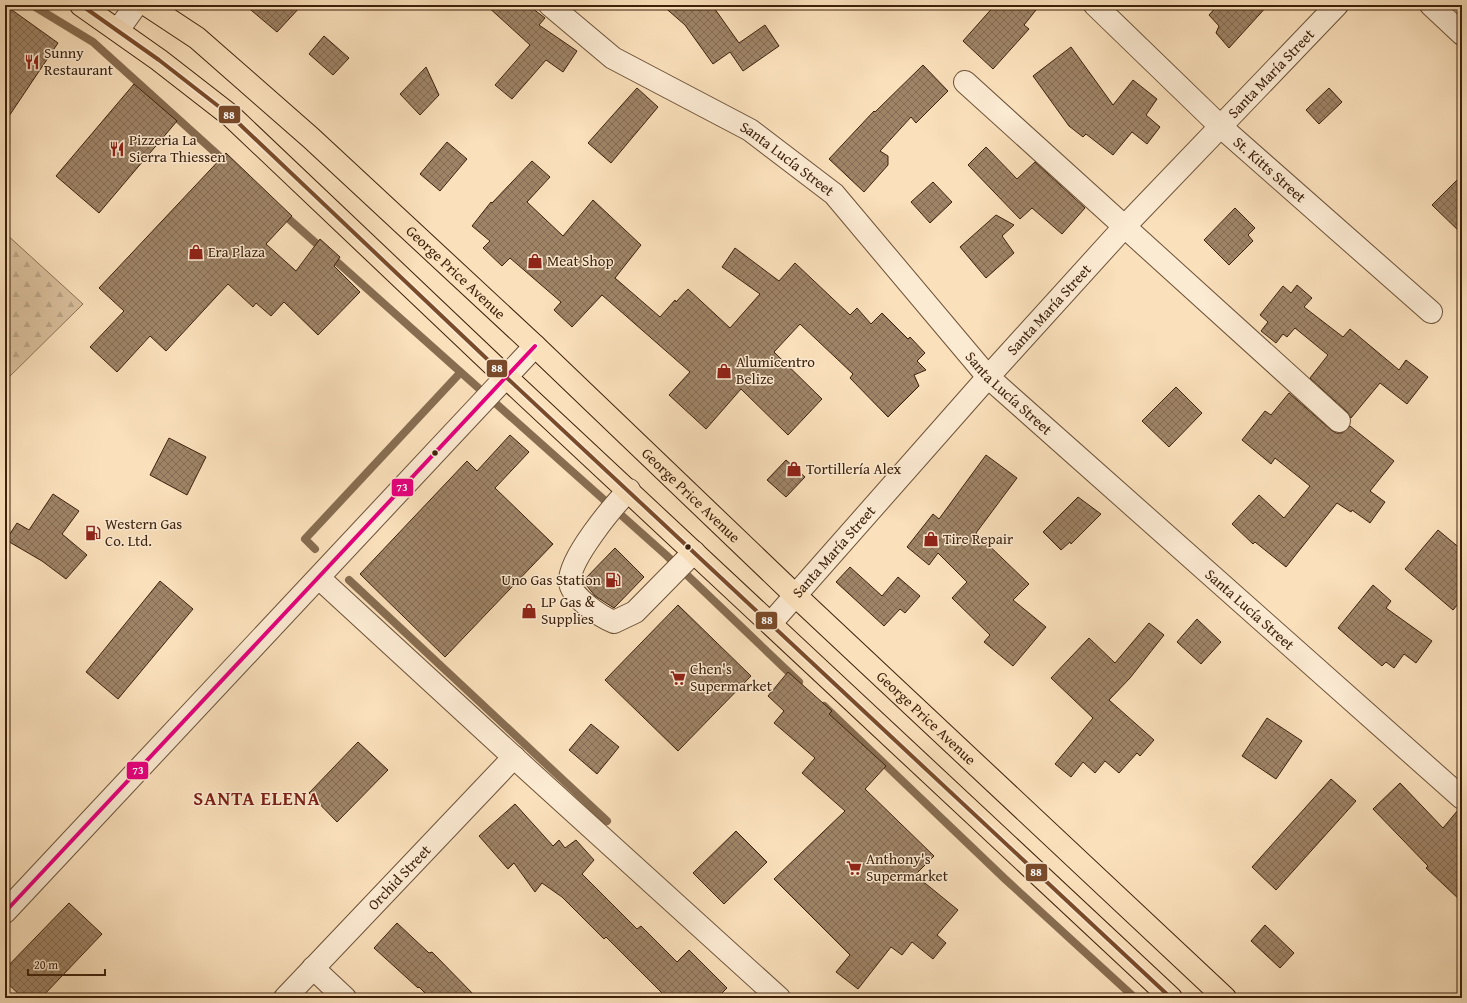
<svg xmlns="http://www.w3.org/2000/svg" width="1467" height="1003" viewBox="0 0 1467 1003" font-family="'Gentium Book Plus',serif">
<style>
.forest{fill:url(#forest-firs);stroke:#8c7054}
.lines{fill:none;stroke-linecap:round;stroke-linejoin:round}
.stream{stroke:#886d51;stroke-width:8}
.building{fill:url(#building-cross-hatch);stroke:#3d210b}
.minor-casing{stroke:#6c5137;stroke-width:24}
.major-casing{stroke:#3d210b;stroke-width:24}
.minor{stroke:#fcebd3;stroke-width:22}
.major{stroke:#fae0bb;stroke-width:22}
.bus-1-casing{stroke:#fcebd3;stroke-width:7}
.bus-2-casing{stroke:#fcebd3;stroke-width:7}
.bus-1{stroke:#7a4b2a;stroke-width:4}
.bus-2{stroke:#e5007d;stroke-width:4}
.bus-dot{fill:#3d210b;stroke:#fcebd3;stroke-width:1.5}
.labels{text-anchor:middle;stroke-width:3;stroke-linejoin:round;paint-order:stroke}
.poi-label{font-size:15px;fill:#3d210b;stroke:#fcebd3;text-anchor:start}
.street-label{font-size:15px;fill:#3d210b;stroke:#fcebd3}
.district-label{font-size:19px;font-weight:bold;letter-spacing:1px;fill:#7a1f14;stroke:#fcebd3}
.line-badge{stroke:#fcebd3;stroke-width:1.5}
.badge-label{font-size:11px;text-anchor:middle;font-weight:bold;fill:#fff}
</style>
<defs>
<pattern id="forest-firs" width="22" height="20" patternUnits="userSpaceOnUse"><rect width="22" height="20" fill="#dac09d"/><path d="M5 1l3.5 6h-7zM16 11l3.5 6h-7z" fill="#bca586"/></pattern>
<pattern id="building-cross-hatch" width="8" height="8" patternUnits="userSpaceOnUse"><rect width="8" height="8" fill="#9f8467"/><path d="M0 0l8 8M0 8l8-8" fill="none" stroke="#836c53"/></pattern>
</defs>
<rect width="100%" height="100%" fill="#fae0bb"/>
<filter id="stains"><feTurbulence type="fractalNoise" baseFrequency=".005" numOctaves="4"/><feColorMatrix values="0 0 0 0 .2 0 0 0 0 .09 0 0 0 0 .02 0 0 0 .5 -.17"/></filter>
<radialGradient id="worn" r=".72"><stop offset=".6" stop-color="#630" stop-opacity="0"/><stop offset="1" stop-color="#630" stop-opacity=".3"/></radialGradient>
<path class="forest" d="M5,233L83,304L5,381Z"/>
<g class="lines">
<g class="stream">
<path d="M32,5L93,42L229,165"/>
<path d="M281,212L666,555L799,682"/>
<path d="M315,549L305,539L460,373"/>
<path d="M349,580L607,821"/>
<path d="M824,706L1005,879L1135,998"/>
</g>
</g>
<g class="building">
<path d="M5,5L58,43L5,122Z"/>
<path d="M245,5H302L277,32Z"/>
<path d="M486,5H528L545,18L539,25L577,51L563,72L546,60L512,99L495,85L530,45Z"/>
<path d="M662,5H712L739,43L765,25L779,46L743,71L730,52L713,64L685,25Z"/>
<path d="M995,5H1040L1024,25L1029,29L993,69L963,41Z"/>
<path d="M1218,5H1268L1229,48L1216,33L1219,26L1209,15Z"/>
<path d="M324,36L349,58L333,75L309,54Z"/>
<path d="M1071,47L1113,105L1133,80L1157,99L1146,115L1160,127L1147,144L1132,132L1113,155L1086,134L1083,137L1069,126L1033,76Z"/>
<path d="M923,65L948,91L916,123L911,117L880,151L888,156V165L864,192L829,159L874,111L875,112Z"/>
<path d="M426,67L439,95L420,115L400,94Z"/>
<path d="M134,84L177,121L99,213L56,176Z"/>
<path d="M637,88L658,107L611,163L588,143Z"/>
<path d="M1329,88L1342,102L1319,124L1306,110Z"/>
<path d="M447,142L467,159L440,191L420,174Z"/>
<path d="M986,147L1017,179L1035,162L1085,208L1062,234L1032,208L1020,219L968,165Z"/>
<path d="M226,153L292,216L266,244L296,271L320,239L340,257L334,266L360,292L318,335L284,302L271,316L256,303L253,307L228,284L166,351L150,336L117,372L90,347L124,311L99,288Z"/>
<path d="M532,161L550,177L527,202L563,236L593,200L641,245L615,278L660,317L675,300L676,302L688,289L730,328L760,294L722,267L735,248L779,281L795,263L850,315L857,308L871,324L882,313L908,339L910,337L925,353L917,361L926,370L914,375L919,386L888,417L850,378L853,374L800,324L774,352L822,399L788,435L741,389L706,429L669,395L690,372L602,295L572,327L554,310L561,302L510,258L502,266L483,248L490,241L472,226L491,202L492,203Z"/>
<path d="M1462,175V234L1432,205Z"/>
<path d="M933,182L952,202L930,223L911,202Z"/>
<path d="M1235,208L1255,228L1248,235L1253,241L1229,265L1204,240Z"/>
<path d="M996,215L1014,225L1002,236L1014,253L986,278L960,247Z"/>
<path d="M1297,285L1312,298L1304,307L1343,337L1350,329L1399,370L1406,360L1428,377L1407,404L1380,383L1351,418L1347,412L1310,378L1328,355L1295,328L1287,337L1283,334L1276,343L1261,331L1268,322L1260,315L1283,286L1291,293Z"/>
<path d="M1176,387L1202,413L1169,447L1142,421Z"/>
<path d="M1289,393L1331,430L1336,433H1342L1350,426L1394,461L1370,491L1385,502L1370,523L1352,510L1351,512L1337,503L1286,567L1255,542L1253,544L1232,524L1259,495L1284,518L1310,486L1275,458L1271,464L1242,440L1265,411L1271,415Z"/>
<path d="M510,435L529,452L495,488L553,544L445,657L360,574L467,461L477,471Z"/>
<path d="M169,438L206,457L187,495L150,475Z"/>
<path d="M986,455L1017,478L976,533L1029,584L1013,600L1046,627L1013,666L984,642L990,635L952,598L967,582L938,553L929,565L907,547L933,514L939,519Z"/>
<path d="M786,460L805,477L786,497L767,480Z"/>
<path d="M53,494L79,511L62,534L87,555L66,579L42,561L6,540L17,523L29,530Z"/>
<path d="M1078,497L1101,514L1071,544L1070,542L1061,550L1043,532Z"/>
<path d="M1438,530L1462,550V599L1453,610L1405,569Z"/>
<path d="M615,548L644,577L614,608L595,596L583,581Z"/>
<path d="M850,567L882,596L898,577L920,596L905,613L900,609L884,626L836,582Z"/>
<path d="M160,581L193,609L118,699L86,672Z"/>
<path d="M1373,585L1391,601L1386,608L1432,641L1416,663L1404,654L1394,668L1386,662L1382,666L1338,628Z"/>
<path d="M678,605L751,676L678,751L605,680Z"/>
<path d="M1197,619L1221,642L1201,664L1177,642Z"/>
<path d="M1149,623L1164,635L1130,678L1109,700L1154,740L1140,756L1137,753L1119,773L1105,761L1095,773L1083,762L1071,777L1055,764L1093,718L1051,678L1089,638L1115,663Z"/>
<path d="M788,672L832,711L829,714L886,766L865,789L934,856L915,875L958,910L937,935L946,943L933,959L912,942L902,955L891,947L858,989L836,972L850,955L774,879L845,811L802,773L815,758L774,723L784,711L768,696Z"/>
<path d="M1267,718L1302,741L1276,779L1242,756Z"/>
<path d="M591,724L619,747L597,774L569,750Z"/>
<path d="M358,742L388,770L337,822L309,793Z"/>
<path d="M1331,779L1356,801L1276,890L1252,867Z"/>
<path d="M1400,783L1443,828L1458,810H1462V902L1426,868L1428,866L1373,809Z"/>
<path d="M515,804L553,846L559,840L565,848L576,840L594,860L582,874L637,929L641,926L677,962L689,950L727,988L717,998H667L606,937L604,939L562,897L542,883L535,892L514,863L508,869L479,836Z"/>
<path d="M736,831L767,862L724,904L693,873Z"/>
<path d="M69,903L102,934L41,998H23L5,981V969Z"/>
<path d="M397,923L429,953L432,952L477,998H430L419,987L418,988L374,948Z"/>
<path d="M1265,925L1294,953L1280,968L1251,941Z"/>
</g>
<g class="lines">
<defs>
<g id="minor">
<path id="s1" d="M550,5L613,58L750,130L834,194L988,377L1462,798"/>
<path id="s2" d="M1095,5L1220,126L1431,312"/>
<path d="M1431,5L1462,34"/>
<path d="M118,30L136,5"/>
<path d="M965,82L1339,421"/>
<path d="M629,490C613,506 568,560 570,582C571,597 601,617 614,622L635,612L694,552"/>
<path d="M319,578L530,772L779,998"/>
<path id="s3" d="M771,623L988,377L1125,226L1337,5"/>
<path d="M5,912L535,346"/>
<path d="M313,968L345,998"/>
<path id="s4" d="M285,998L514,757"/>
</g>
<g id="major">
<path d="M81,5L159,60L231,116L506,377L1171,998"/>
<path id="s5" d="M147,5L197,38L311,138L535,346L796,596L1225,998"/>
</g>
</defs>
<use href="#minor" class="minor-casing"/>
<use href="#major" class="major-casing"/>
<use href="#minor" class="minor"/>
<use href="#major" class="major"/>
<defs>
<path id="bus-1" d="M81,5L159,60L231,116L506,377L1171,998"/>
<path id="bus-2" d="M5,912L535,346"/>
</defs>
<use href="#bus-1" class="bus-1-casing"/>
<use href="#bus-2" class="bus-2-casing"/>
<use href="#bus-1" class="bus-1"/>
<use href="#bus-2" class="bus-2"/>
</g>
<defs>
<symbol id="restaurant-bare" viewBox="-9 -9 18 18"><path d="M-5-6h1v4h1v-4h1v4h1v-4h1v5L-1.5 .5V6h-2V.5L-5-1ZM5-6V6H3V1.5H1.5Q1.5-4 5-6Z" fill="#8f2418" stroke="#fcebd3" stroke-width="2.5" paint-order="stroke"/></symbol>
<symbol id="shop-bare" viewBox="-9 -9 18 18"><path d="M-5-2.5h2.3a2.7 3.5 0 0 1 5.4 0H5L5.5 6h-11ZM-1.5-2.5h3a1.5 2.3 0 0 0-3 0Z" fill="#8f2418" stroke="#fcebd3" stroke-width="2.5" paint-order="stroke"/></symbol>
<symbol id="fuel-bare" viewBox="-9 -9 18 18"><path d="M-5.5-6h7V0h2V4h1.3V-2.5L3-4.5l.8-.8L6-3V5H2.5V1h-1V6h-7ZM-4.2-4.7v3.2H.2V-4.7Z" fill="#8f2418" stroke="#fcebd3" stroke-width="2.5" paint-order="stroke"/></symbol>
<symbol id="supermarket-bare" viewBox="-9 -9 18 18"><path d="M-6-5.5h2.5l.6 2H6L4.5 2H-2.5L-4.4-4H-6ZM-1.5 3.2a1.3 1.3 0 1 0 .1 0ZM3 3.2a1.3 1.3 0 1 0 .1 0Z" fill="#8f2418" stroke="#fcebd3" stroke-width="2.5" paint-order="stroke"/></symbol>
</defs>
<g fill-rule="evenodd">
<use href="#restaurant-bare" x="21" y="51" width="22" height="22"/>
<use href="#restaurant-bare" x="106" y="138" width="22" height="22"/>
<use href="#shop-bare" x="185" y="241" width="22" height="22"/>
<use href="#shop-bare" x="524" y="250" width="22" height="22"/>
<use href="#shop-bare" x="713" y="360" width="22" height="22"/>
<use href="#shop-bare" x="783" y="458" width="22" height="22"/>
<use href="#fuel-bare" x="82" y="522" width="22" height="22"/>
<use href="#shop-bare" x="920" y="528" width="22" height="22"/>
<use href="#fuel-bare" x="602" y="569" width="22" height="22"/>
<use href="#shop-bare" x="518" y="600" width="22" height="22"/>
<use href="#supermarket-bare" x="667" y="667" width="22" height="22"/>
<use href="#supermarket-bare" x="843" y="857" width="22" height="22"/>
</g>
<g class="bus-dot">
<circle cx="435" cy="453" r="3.5"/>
<circle cx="688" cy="547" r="3.5"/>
</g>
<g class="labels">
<g class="poi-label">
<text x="44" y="58">Sunny<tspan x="44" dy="17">Restaurant</tspan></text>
<text x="129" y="145">Pizzeria La<tspan x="129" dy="17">Sierra Thiessen</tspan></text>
<text x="208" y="257">Era Plaza</text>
<text x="547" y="266">Meat Shop</text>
<text x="736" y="367">Alumicentro<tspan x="736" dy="17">Belize</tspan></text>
<text x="806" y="474">Tortillería Alex</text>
<text x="105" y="529">Western Gas<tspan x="105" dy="17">Co. Ltd.</tspan></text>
<text x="943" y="544">Tire Repair</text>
<text x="601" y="585" text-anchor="end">Uno Gas Station</text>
<text x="541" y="607">LP Gas &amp;<tspan x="541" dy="17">Supplies</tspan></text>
<text x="690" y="674">Chen's<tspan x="690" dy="17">Supermarket</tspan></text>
<text x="866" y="864">Anthony's<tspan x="866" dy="17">Supermarket</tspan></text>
</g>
<g class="street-label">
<text dy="5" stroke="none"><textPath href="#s3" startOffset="743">Santa María Street</textPath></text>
<text dy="5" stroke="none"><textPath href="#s1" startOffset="284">Santa Lucía Street</textPath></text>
<text dy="5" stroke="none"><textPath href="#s2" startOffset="240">St. Kitts Street</textPath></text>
<text dy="5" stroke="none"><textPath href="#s5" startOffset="409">George Price Avenue</textPath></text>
<text dy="5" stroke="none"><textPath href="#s3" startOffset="419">Santa María Street</textPath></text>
<text dy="5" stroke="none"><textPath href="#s1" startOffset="608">Santa Lucía Street</textPath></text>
<text dy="5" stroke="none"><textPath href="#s5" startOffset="733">George Price Avenue</textPath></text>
<text dy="5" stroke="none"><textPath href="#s3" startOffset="95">Santa María Street</textPath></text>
<text dy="5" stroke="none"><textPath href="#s1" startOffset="932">Santa Lucía Street</textPath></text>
<text dy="5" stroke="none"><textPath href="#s5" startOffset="1057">George Price Avenue</textPath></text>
<text dy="5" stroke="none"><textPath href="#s4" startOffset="166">Orchid Street</textPath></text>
</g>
<g class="district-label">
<text x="257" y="805">SANTA ELENA</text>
</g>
</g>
<g class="line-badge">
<rect x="218" y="105" width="23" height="19" rx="4" fill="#7a4b2a"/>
<rect x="486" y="359" width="22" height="19" rx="4" fill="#7a4b2a"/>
<rect x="391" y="478" width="23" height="19" rx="4" fill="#e5007d"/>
<rect x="755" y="611" width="23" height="19" rx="4" fill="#7a4b2a"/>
<rect x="126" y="761" width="23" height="19" rx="4" fill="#e5007d"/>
<rect x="1025" y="863" width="23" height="19" rx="4" fill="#7a4b2a"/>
</g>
<g class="badge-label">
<text x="229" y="119">88</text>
<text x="497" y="372">88</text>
<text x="402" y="491">73</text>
<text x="767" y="624">88</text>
<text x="138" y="774">73</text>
<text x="1036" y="876">88</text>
</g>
<rect width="1467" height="1003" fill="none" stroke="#fae0bb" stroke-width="20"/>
<rect x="6" y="6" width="1455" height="991" fill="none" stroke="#3d210b" stroke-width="2"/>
<rect x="10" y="10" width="1447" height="983" fill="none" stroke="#3d210b"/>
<path d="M28 969v6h77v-6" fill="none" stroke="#3d210b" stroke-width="2"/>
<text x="34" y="969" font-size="12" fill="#3d210b" stroke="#fcebd3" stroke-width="3" paint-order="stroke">20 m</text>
<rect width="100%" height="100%" filter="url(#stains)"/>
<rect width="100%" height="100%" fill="url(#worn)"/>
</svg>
